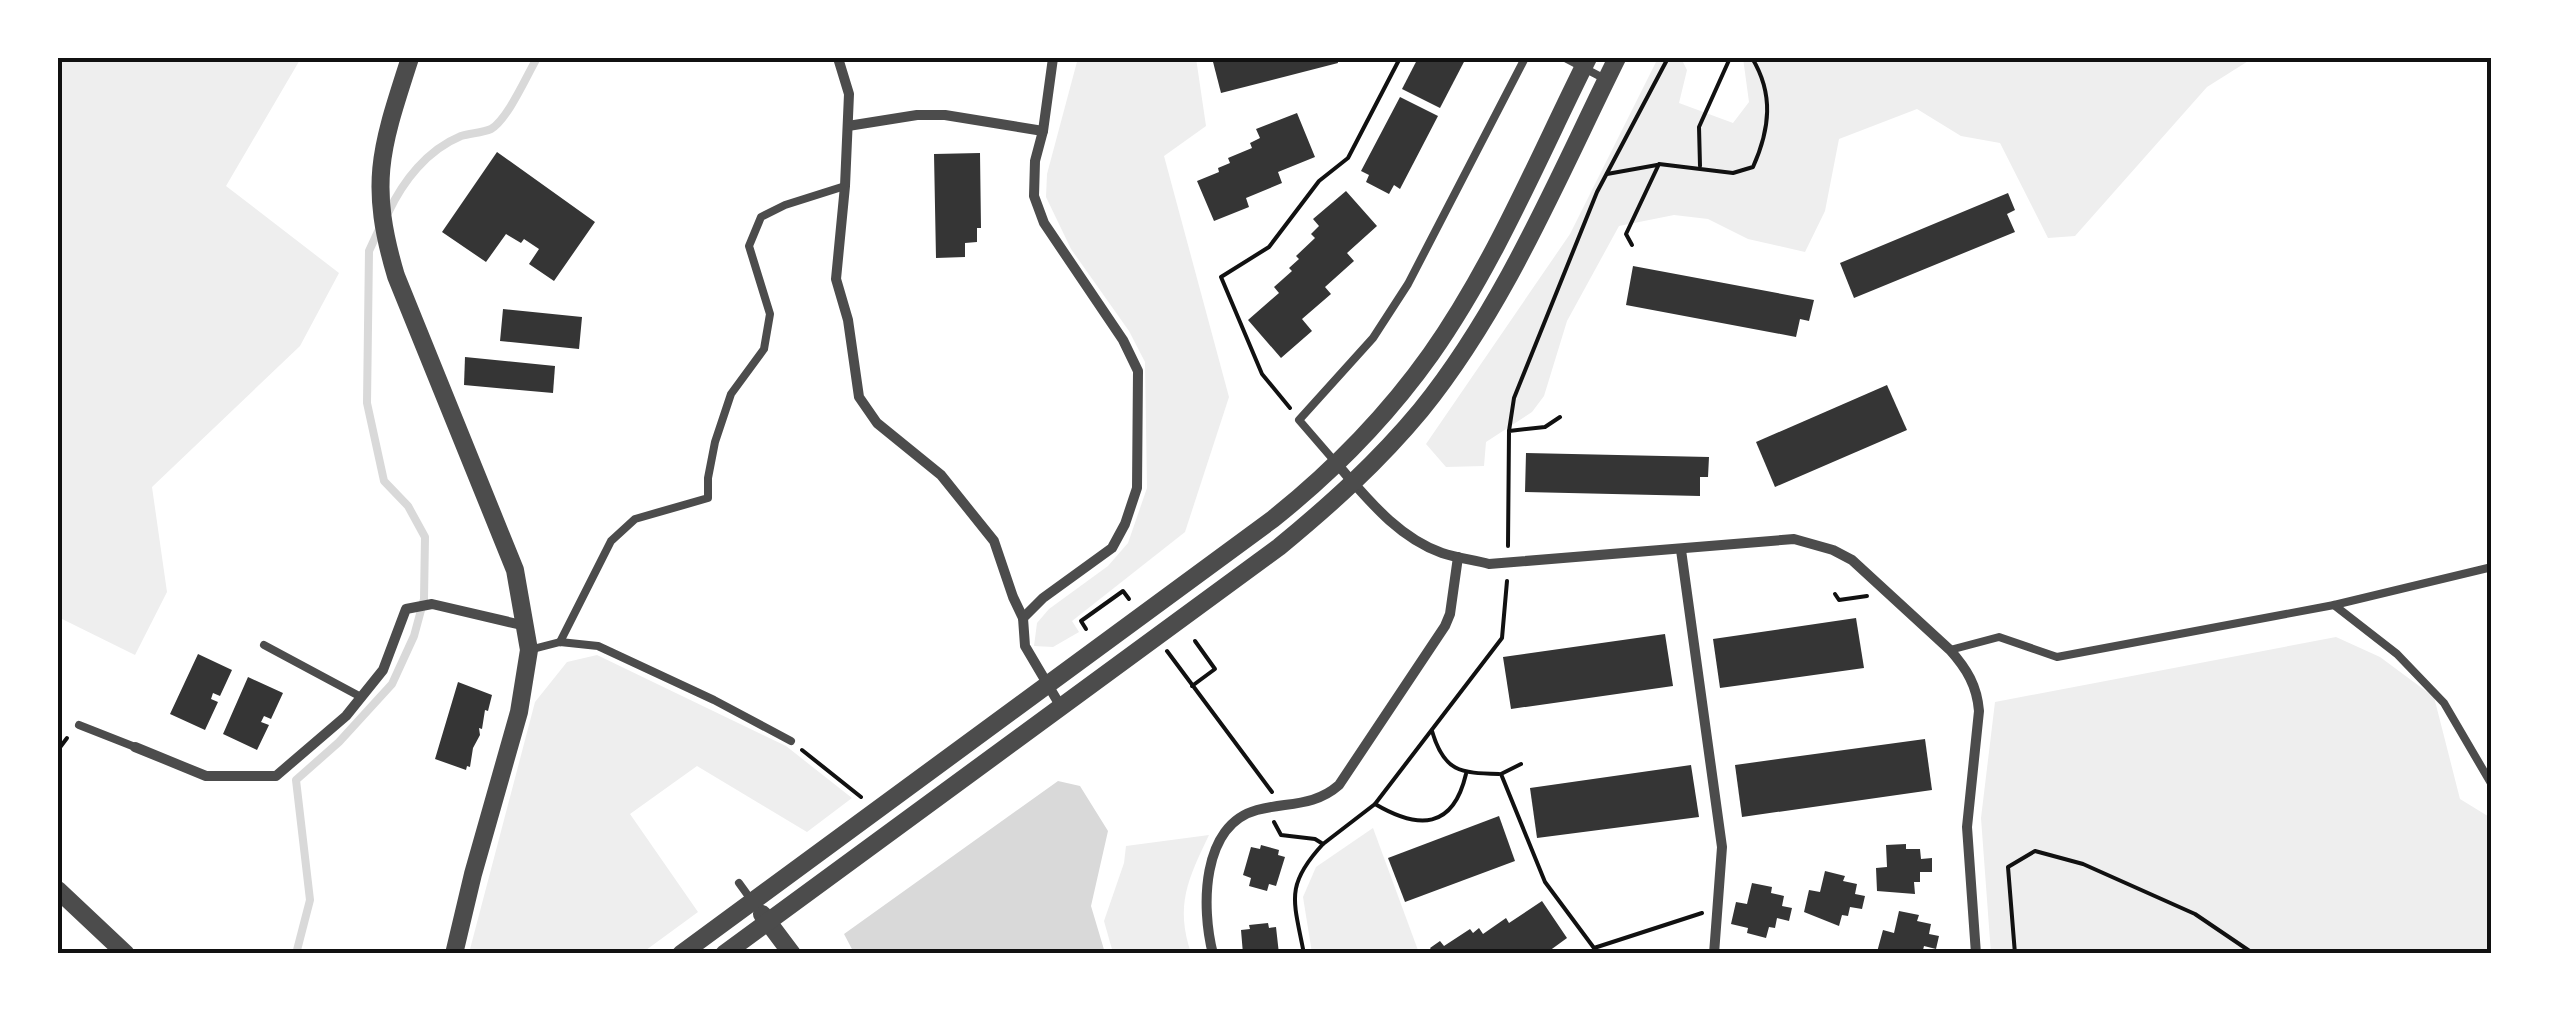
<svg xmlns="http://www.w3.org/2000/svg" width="2549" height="1011" viewBox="0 0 2549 1011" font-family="'Varela Round',sans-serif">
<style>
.green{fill:#eee}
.water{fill:#d9d9d9}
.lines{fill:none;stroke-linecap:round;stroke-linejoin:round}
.stream{stroke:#d9d9d9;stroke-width:8}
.building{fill:#353535}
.path{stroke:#111;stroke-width:4}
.service{stroke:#4c4c4c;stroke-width:8}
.minor{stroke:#4c4c4c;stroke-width:10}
.tertiary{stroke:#4c4c4c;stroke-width:18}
.neatline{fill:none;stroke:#111;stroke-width:4}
</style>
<rect width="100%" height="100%" fill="#fff"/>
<g class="green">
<path d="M58,58H301L226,186L339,273L300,346L152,487L167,592L135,655L58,617Z"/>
<path d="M1078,58H1196L1206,126L1164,156L1229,397L1185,532L1072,621L1079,632L1053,647L1034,646L1037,623L1049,609L1108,566L1128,543L1147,488L1145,362L1129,331L1071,249L1046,197L1047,174Z"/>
<path d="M1658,58H1681L1687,70L1679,103L1733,123L1749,102L1743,58H2253L2207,87L2075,236L2048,238L2000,143L1961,136L1917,109L1839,139L1825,211L1805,252L1748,239L1708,219L1674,215L1619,226L1567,321L1544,396L1532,412L1486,442L1484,466L1446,467L1426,444L1570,234Z"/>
<path d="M2336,637L2380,657L2434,697L2460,799L2491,818V953L1991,954L1981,818L1995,702Z"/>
<path d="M597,655L786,746L852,798L807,832L697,766L630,814L698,912L642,953H469L535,702L567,662Z"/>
<path d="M1373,828L1419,953H1312L1303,897L1316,867Z"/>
<path d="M1209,835C1188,879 1175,905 1191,953H1113L1104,921L1124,863L1126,846Z"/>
</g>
<path class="water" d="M1058,781L1080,786L1108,831L1091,906L1105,953H854L844,934Z"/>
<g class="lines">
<g class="stream">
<path d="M388,213C403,181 427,150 461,136C470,133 482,133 491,129C508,119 527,75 537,58"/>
<path d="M296,954L310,900L296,780L339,742L392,684L414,636L424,599L425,537L408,506L384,481L367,403L369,251L381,225"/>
</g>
</g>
<g class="building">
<path d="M1212,58H1337L1338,63L1221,93Z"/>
<path d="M1418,58H1466L1440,108L1402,89Z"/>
<path d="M1400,97L1438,116L1400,189L1394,185L1389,194L1366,182L1369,175L1361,171Z"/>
<path d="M1297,113L1315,157L1278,172L1282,183L1246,198L1249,207L1214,221L1197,181L1219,172L1218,168L1230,163L1228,158L1252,148L1250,143L1260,138L1256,129Z"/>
<path d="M497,152L595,222L554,281L529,264L539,249L524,239L521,243L506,234L486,262L442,232Z"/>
<path d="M980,153L981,228H977V242L965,243V257L936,258L934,154Z"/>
<path d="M1346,191L1377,226L1347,253L1354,261L1325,287L1331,294L1302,319L1312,331L1281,358L1248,320L1279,293L1274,287L1292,271L1289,268L1299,259L1296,256L1315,238L1311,234L1319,226L1313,219Z"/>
<path d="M2008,193L2015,210L2007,214L2015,232L1854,298L1840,263Z"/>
<path d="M1633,266L1814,300L1809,321L1800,319L1796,337L1626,305Z"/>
<path d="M503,309L582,317L579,349L500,341Z"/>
<path d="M465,357L555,366L553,393L464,385Z"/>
<path d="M1887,385L1907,430L1775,487L1756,442Z"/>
<path d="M1526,453L1709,457L1708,477H1700V496L1525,492Z"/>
<path d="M1856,618L1864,668L1720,688L1713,639Z"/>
<path d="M1665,634L1673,686L1511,709L1503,657Z"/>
<path d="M198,654L232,670L220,696L213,693L211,699L218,702L205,730L170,714Z"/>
<path d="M248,677L283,693L271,719L264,716L261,722L269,725L257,750L223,734Z"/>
<path d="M458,682L492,695L488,711L485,710L482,729L479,728L480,735L473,748L470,767L467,766L466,770L435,759Z"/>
<path d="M1925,739L1932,790L1742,817L1735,765Z"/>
<path d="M1691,765L1699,817L1537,838L1530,788Z"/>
<path d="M1499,816L1515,861L1405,902L1388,858Z"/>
<path d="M1906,844V849H1920L1921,859L1932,858V872H1920V882H1914L1915,894L1877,891L1876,868L1887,867L1886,845Z"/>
<path d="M1261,845L1279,850L1278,855L1285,857L1276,886L1269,884L1267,891L1249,886L1251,878L1243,875L1251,847L1260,849Z"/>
<path d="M1825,871L1845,876L1843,881L1857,884L1855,894L1865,896L1862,909L1850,907L1848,916L1842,915L1839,926L1804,912L1809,890L1820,892Z"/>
<path d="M1752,883L1772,887L1771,893L1784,896L1782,906L1792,908L1789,921L1777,918L1775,928L1769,927L1766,938L1747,933L1748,928L1731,924L1736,902L1747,904Z"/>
<path d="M1542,901L1567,938L1545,954L1531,951L1526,954H1434L1430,948L1440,941L1444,946L1470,929L1473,933L1479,928L1483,934L1506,918L1509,923Z"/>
<path d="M1899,911L1919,915L1917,921L1931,924L1929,934L1939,936L1936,949L1924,946L1922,954L1877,952L1883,930L1894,933Z"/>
<path d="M1268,923L1269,928L1276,927L1279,954H1243L1241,930L1250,929L1249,925Z"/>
</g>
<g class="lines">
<g class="path">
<path d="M1700,166L1699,127L1730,58"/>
<path d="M1607,174L1657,165"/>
<path d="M1632,245L1626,234L1659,164L1733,173L1753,167C1770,129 1774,94 1752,58"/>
<path d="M1290,408L1262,374L1221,277L1269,247L1319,181L1348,158L1400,58"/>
<path d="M1509,431L1514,398L1597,192L1668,58"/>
<path d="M1508,546L1509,431L1545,427L1560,417"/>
<path d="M1835,594L1839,600L1867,596"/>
<path d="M1086,629L1081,621L1123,591L1129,599"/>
<path d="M1167,651L1272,792"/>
<path d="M1192,686L1215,669L1195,641"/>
<path d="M1432,731C1444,772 1460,773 1499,774"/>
<path d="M58,750L67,738"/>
<path d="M802,750L861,797"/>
<path d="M1521,764L1501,774L1545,882L1594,948L1702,913"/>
<path d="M1375,804C1419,830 1453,829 1466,774"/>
<path d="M1274,822L1281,835L1315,839L1323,844L1375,804L1502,638L1507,581"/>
<path d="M1304,954C1294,901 1284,886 1323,844"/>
<path d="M2015,954L2008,867L2035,851L2083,864L2195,914L2254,954"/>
</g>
<g class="service">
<path d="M1565,58L1605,79"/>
<path d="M1337,464L1299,420L1373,338L1408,284L1525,58"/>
<path d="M2334,605L2397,654L2444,703L2492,785"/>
<path d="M560,642L611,541L635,519L708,498V478L715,442L731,394L764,349L770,314L749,246L761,217L785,205L845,186"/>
<path d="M264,645L361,697"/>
<path d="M529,650L560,642L598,646L714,700L791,741"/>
<path d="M1950,650L1999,637L2057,657L2334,605L2492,567"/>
<path d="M79,725L135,747"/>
<path d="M739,883L752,901"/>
</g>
<g class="minor">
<path d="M838,58L849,94L845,186L836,279L848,320L859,397L877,423L941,475L994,541L1013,597L1023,618"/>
<path d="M1053,58L1043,131L1035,161L1034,196L1044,223L1123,340L1138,371L1137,488L1125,524L1112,548L1043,598L1023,618L1025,646L1061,707"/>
<path d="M848,126L917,115H945L1043,131"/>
<path d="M1337,464C1367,498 1397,537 1442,553C1457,558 1474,560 1489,564L1794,539L1833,550L1852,560L1950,650C1967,669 1977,686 1979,711L1967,827L1976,954"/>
<path d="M1681,550L1722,847L1714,954"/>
<path d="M135,747L206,776H276L346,716L383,670L406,609L432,604L526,626"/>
<path d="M1213,954C1201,908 1201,825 1257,810C1287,802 1314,807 1339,785L1445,626L1450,614L1458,557"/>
</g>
<g class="tertiary">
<path d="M410,58C381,148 368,182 396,276L515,570L529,650L519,712L473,874L454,954"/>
<path d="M58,890L126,954"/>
<path d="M762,914L792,954"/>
<path d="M681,954L1273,519C1333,471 1387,416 1431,354C1495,263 1539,156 1588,58"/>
<path d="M724,954L1279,547C1330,505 1378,462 1421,410C1505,306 1558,177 1617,58"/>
</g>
</g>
<rect width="2549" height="1011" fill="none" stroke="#ffffff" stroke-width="120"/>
<rect x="60" y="60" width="2429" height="891" class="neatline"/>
</svg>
